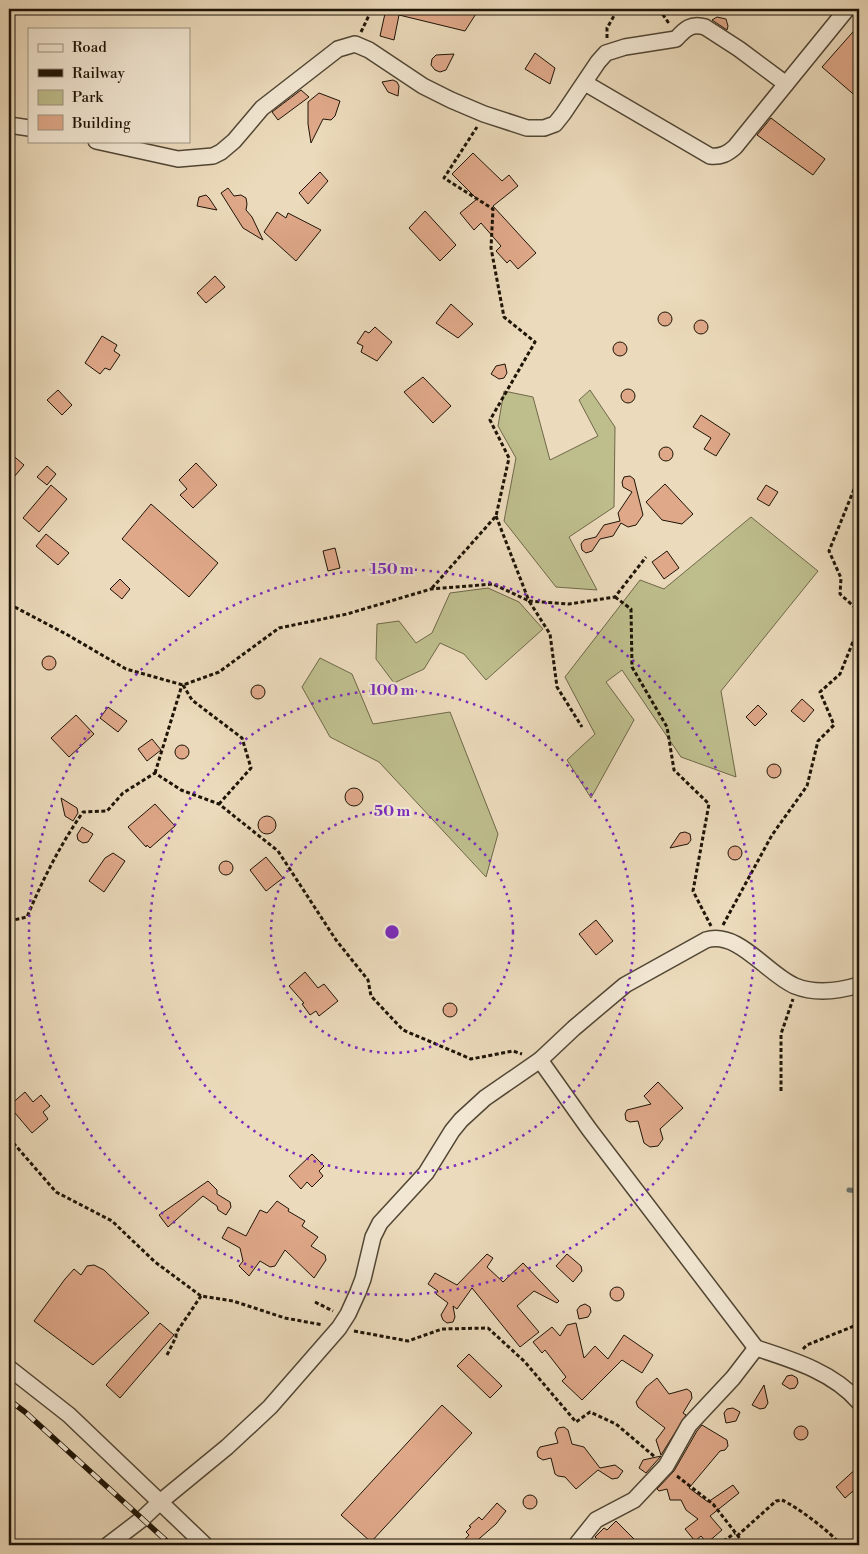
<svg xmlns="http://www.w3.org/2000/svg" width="868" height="1554" viewBox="0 0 868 1554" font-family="'Libre Bodoni',serif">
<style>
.green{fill:#bebd8c;stroke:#6e684a}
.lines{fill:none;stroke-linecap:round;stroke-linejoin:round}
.stream{stroke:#6a7672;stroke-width:5}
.building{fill:#dfa889;stroke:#1e1407}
.street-casing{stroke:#514634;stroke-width:18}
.path{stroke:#1e1407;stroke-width:3;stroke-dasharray:4 2.5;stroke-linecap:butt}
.street{stroke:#f2e7d3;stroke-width:15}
.rail-casing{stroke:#1e1407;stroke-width:5.5}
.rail{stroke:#f2e7d3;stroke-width:4;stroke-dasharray:11;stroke-linecap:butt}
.ring{fill:none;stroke:#7b2cbf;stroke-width:2.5;stroke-dasharray:2.5 5}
.centre{fill:#7b2cbf;stroke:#f2e7d3;stroke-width:2.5}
.ring-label{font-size:15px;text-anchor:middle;font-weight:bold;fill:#7b2cbf;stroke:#f2e7d3;stroke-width:4.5;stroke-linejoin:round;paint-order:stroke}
</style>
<rect width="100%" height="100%" fill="#ebdabb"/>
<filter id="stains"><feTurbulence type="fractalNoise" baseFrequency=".004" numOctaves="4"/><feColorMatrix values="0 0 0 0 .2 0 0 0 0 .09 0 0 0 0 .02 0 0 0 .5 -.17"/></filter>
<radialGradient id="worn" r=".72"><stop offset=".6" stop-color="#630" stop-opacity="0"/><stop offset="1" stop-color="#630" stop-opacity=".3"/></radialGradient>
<g class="green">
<path d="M590,390L615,427L614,507L569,537L597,590L556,587L504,521L516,458L498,426L504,391L533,397L550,460L598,436L579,400Z"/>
<path d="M751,517L818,571L721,691L736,777L681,757L622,670L606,682L634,720L591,798L567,760L595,734L565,677L640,580L664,589Z"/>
<path d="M488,588L519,602L543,629L486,680L464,654L440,643L424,669L394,683L376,659L377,624L399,621L416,643L432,633L450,593Z"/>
<path d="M320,658L352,674L373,724L450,712L498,834L486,877L379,762L330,737L302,687Z"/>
</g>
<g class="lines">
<path class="stream" d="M849,1190L859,1191"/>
</g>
<g class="building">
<path d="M386,9H479L465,31L399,15L394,40L380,36Z"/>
<path d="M717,17L726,19L728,26L727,30L712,20Z"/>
<path d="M859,25V99L822,67Z"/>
<path d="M535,53L555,68L550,84L525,69Z"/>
<path d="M454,54L446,70L440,72L435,70L431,65L432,59L436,55Z"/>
<path d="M393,80L397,82L399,86L398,96L388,92L382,82Z"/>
<path d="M301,90L309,97L278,120L272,112Z"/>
<path d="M319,93L340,101L335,116L331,120L323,119L311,143L308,124V102Z"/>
<path d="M771,118L825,159L813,175L757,135Z"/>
<path d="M473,153L502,181L509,175L518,186L493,206L536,253L518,269L510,260L507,263L496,251L501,246L481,223L474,230L460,213L477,199L452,174Z"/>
<path d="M320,172L328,181L308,204L299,193Z"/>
<path d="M228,188L234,196L241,195L246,198L247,204L246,210L252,217L263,240L243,228L221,193Z"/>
<path d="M206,195L209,198L217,210L197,206L199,197Z"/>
<path d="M425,211L456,245L440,261L409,228Z"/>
<path d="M277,212L286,218L288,213L321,230L296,261L264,232Z"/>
<path d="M215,276L225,287L206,303L197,293Z"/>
<path d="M451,304L473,324L458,338L436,323Z"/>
<circle cx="665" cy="319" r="7"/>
<circle cx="701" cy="327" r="7"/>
<path d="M375,327L392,342L377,361L361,352L363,346L357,343L365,331L369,333Z"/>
<path d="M102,336L117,345L114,351L120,355L110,370L105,368L100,374L85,363Z"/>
<circle cx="620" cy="349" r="7"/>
<path d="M505,364L507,373L504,378L499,379L491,374L496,366Z"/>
<path d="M423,377L451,406L433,423L404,392Z"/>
<circle cx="628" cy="396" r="7"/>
<path d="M58,390L72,405L62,415L47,400Z"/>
<path d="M701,415L730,434L716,456L704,449L711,438L693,427Z"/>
<circle cx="666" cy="454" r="7"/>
<path d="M9,452L24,465L9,483Z"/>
<path d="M196,463L217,485L193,508L180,495L187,489L179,480Z"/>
<path d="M47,466L56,474L47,485L37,477Z"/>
<path d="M630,476L634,479L643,515L636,525L628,527L621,523L613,536L600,539L592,551L586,553L582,550L581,544L584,540L596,537L604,525L620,521L618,513L632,492L623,487L622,482L624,477Z"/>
<path d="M665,484L693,514L682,524L662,520L646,502Z"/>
<path d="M51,485L67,499L39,532L23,518Z"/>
<path d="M766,485L778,492L769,506L757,499Z"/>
<path d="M151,504L218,563L189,597L122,539Z"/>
<path d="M46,534L69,553L58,565L36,546Z"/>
<path d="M335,548L340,568L328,571L323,551Z"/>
<path d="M667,551L679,568L664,579L652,562Z"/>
<path d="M120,579L130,589L122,599L110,589Z"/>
<circle cx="49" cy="663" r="7"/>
<circle cx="258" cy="692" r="7"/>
<path d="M802,699L814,710L804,722L791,711Z"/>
<path d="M758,705L767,714L755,726L746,717Z"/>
<path d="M108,707L127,721L118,732L100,718Z"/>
<path d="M76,715L94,734L69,757L51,738Z"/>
<path d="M152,739L161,750L147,761L138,749Z"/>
<circle cx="182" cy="752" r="7"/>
<circle cx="774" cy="771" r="7"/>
<circle cx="354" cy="797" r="9"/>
<path d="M61,798L77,808L78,813L73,821L65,816Z"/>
<path d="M155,804L175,826L150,848L147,845L146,847L128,827Z"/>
<circle cx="267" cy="825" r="9"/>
<path d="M82,827L93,834L88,842L83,843L78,840L77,835Z"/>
<path d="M685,832L690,834L691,840L688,844L670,848L680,833Z"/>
<circle cx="735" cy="853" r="7"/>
<path d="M113,853L125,861L104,892L89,881L105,858Z"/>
<path d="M266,857L283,878L266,891L250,870Z"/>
<circle cx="226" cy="868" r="7"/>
<path d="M596,920L613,941L596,955L579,934Z"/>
<path d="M305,972L318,988L324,984L338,1001L319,1016L316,1011L310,1015L302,1004L304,1003L289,986Z"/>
<circle cx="450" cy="1010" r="7"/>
<path d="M658,1082L683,1108L660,1129L663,1139L658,1146L650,1147L644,1143L638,1121L630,1122L626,1120L625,1114L627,1110L651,1104L644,1096Z"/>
<path d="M25,1092L33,1102L41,1095L50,1106L43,1112L48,1119L32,1133L9,1106Z"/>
<path d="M312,1154L324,1166L319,1171L323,1176L312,1187L307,1182L301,1189L289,1176Z"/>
<path d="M208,1181L217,1190V1194L230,1202L231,1207L226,1215L218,1210L217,1206L203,1196L168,1227L159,1215Z"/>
<path d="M277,1201L289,1209L288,1211L305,1221L302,1226L318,1237L311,1246L325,1255L326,1260L314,1278L285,1250L275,1266L270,1267L260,1261L249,1276L239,1266L243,1261L240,1248L222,1238L228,1227L246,1236L260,1210L267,1213Z"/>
<path d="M487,1254L493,1258L487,1267L503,1282L523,1263L559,1301L557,1303L534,1291L517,1306L539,1332L520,1347L472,1288L457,1309L453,1306L455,1317L453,1322L447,1323L443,1320L441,1315L448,1303L436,1294L438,1291L428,1284L435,1273L457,1285Z"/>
<path d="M567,1254L581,1266L582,1271L573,1282L556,1266Z"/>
<path d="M94,1265L104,1270L149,1313L93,1365L34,1321L65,1279L74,1269L81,1275L87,1266Z"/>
<circle cx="617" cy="1294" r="7"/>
<path d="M585,1304L590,1307L591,1312L588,1317L579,1319L577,1310L580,1306Z"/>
<path d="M160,1323L174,1335L120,1398L106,1385Z"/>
<path d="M576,1323L584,1358L595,1346L608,1359L624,1335L653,1355L642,1373L622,1360L582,1400L562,1381L566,1377L545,1350L542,1353L533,1342L552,1327L560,1336L567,1325Z"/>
<path d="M469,1354L502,1386L490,1398L457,1366Z"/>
<path d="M792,1375L797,1378L798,1383L795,1388L790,1389L782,1384L787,1376Z"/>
<path d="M657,1378L669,1394L687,1389L691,1392L692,1398L683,1413L686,1415L661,1455L656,1440L665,1428L638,1407L636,1402L646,1387Z"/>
<path d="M764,1385L768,1403L765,1408L760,1409L752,1405Z"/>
<path d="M442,1405L472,1433L371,1542L341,1515Z"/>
<path d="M733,1408L740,1412L736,1421L726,1423L724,1413L727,1409Z"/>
<path d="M702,1425L727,1440L728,1446L725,1450L720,1451L689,1488L708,1502L733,1485L739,1493L710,1516L722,1530L707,1543L701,1536L695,1541L685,1529L698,1519L686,1510L681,1500H670L667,1489L659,1491L657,1489L674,1471L697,1431Z"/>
<circle cx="801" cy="1433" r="7"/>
<path d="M564,1427L568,1430L572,1444L584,1447L600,1468L615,1465L623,1471L618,1478L612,1479L598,1470L576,1489L565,1477L558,1476L555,1474L551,1458L543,1460L538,1457L537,1452L540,1447L558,1443L555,1433L558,1428Z"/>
<path d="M661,1456L646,1473L639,1468L643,1460Z"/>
<path d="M859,1466V1486L845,1498L836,1487Z"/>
<circle cx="530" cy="1502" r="7"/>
<path d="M497,1503L506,1511L496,1524L472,1545H460L469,1535L466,1532L471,1527L469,1526L479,1517L482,1520Z"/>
<path d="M616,1521L640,1545H603L595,1537L604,1528L607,1530Z"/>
</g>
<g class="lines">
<defs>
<g id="street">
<path d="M585,83L710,156C721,157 727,154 735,147L786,84"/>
<path d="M9,125L29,128"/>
<path d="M96,141L178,159L213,156L221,152L234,141L262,108L338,49L355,44L369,50L423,86L451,100L484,114L527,128H544L555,124L563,114L598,62L606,53L625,47L676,39C685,29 691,23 705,27L739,49L786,84L847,9"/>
<path d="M540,1060L589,1129L756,1348C793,1360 833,1372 859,1402"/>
<path d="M9,1368L69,1415L160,1502L227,1447L270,1407L339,1328L348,1314L358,1292L363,1279L373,1237L380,1223L426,1173L452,1131L461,1120L485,1098L540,1060L574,1028L625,985L706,940C738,930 767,974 795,986C815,994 839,991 859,985"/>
<path d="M108,1545L142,1519L160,1502L205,1545"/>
<path d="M576,1545L596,1520L634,1500L666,1466L689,1425L733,1378L756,1348"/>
</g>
</defs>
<use href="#street" class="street-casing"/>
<g class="path">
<path d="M659,9L670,25"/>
<path d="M361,32L372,9"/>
<path d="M607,38V28L618,9"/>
<path d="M859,477L829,551L841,578L840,594L859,611"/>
<path d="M496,516L529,601L569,604L615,597L646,557"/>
<path d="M432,588L496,516L509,458L490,420L535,342L504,317L491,248L493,209L444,178L477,127"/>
<path d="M615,597L631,609L632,667L667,727L674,770L709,804L693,891L711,926"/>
<path d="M9,604L66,634L126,669L183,685L219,672L279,628L347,614L431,589L493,584L529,601L550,634L557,687L582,727"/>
<path d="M183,685L192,700L242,738L251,768L219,804"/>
<path d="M155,773L182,685"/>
<path d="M9,921L27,917C42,881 60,845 83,812L107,811L123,793L155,773L181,790L219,804L278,851L336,940L368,980L371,996L403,1030L471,1059L513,1051L522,1054"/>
<path d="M723,925L772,835L807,786L818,741L834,725L820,692L840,674L859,627"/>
<path d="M781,1091V1034L793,999"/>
<path d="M9,1138L56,1192L112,1221L155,1262L201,1296L233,1301L285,1318L323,1325"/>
<path d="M315,1302L333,1311"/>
<path d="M354,1331L408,1341L442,1329L488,1328L525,1362L576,1422L590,1412L616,1424L655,1457"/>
<path d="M803,1349L807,1345L859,1324"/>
<path d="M167,1355L176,1337V1333L201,1296"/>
<path d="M677,1476L713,1504L745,1545"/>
<path d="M737,1536L776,1501L782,1500C794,1505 834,1534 840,1545"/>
<path d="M718,1545L735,1533"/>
</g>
<use href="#street" class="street"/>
<defs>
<path id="rail" d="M9,1400L25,1412L171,1545"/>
</defs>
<use href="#rail" class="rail-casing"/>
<use href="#rail" class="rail"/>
</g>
<g class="ring">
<circle cx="392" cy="932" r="121"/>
<circle cx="392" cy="932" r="242"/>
<circle cx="392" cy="932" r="363"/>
</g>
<circle cx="392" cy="932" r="8" class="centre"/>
<g class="ring-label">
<text x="392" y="574">150 m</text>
<text x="392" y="695">100 m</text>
<text x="392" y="816">50 m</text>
</g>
<rect width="868" height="1554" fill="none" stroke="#ebdabb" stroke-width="30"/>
<rect x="10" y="10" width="848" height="1534" fill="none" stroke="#1e1407" stroke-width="2.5"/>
<rect x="15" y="15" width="838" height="1524" fill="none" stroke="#1e1407"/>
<rect x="28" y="28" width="162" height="115" fill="#f2e7d3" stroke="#9d9381"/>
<rect x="38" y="44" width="25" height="8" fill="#f2e7d3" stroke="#9d9381"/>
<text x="72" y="52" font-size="15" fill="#1e1407">Road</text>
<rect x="38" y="69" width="25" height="8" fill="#1e1407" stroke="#9d9381"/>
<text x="72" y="78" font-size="15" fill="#1e1407">Railway</text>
<rect x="38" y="90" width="25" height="15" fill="#bebd8c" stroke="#9d9381"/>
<text x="72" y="102" font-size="15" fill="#1e1407">Park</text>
<rect x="38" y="115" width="25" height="15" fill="#dfa889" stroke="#9d9381"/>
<text x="72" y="128" font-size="15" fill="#1e1407">Building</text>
<rect width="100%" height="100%" filter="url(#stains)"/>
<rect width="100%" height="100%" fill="url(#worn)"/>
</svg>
